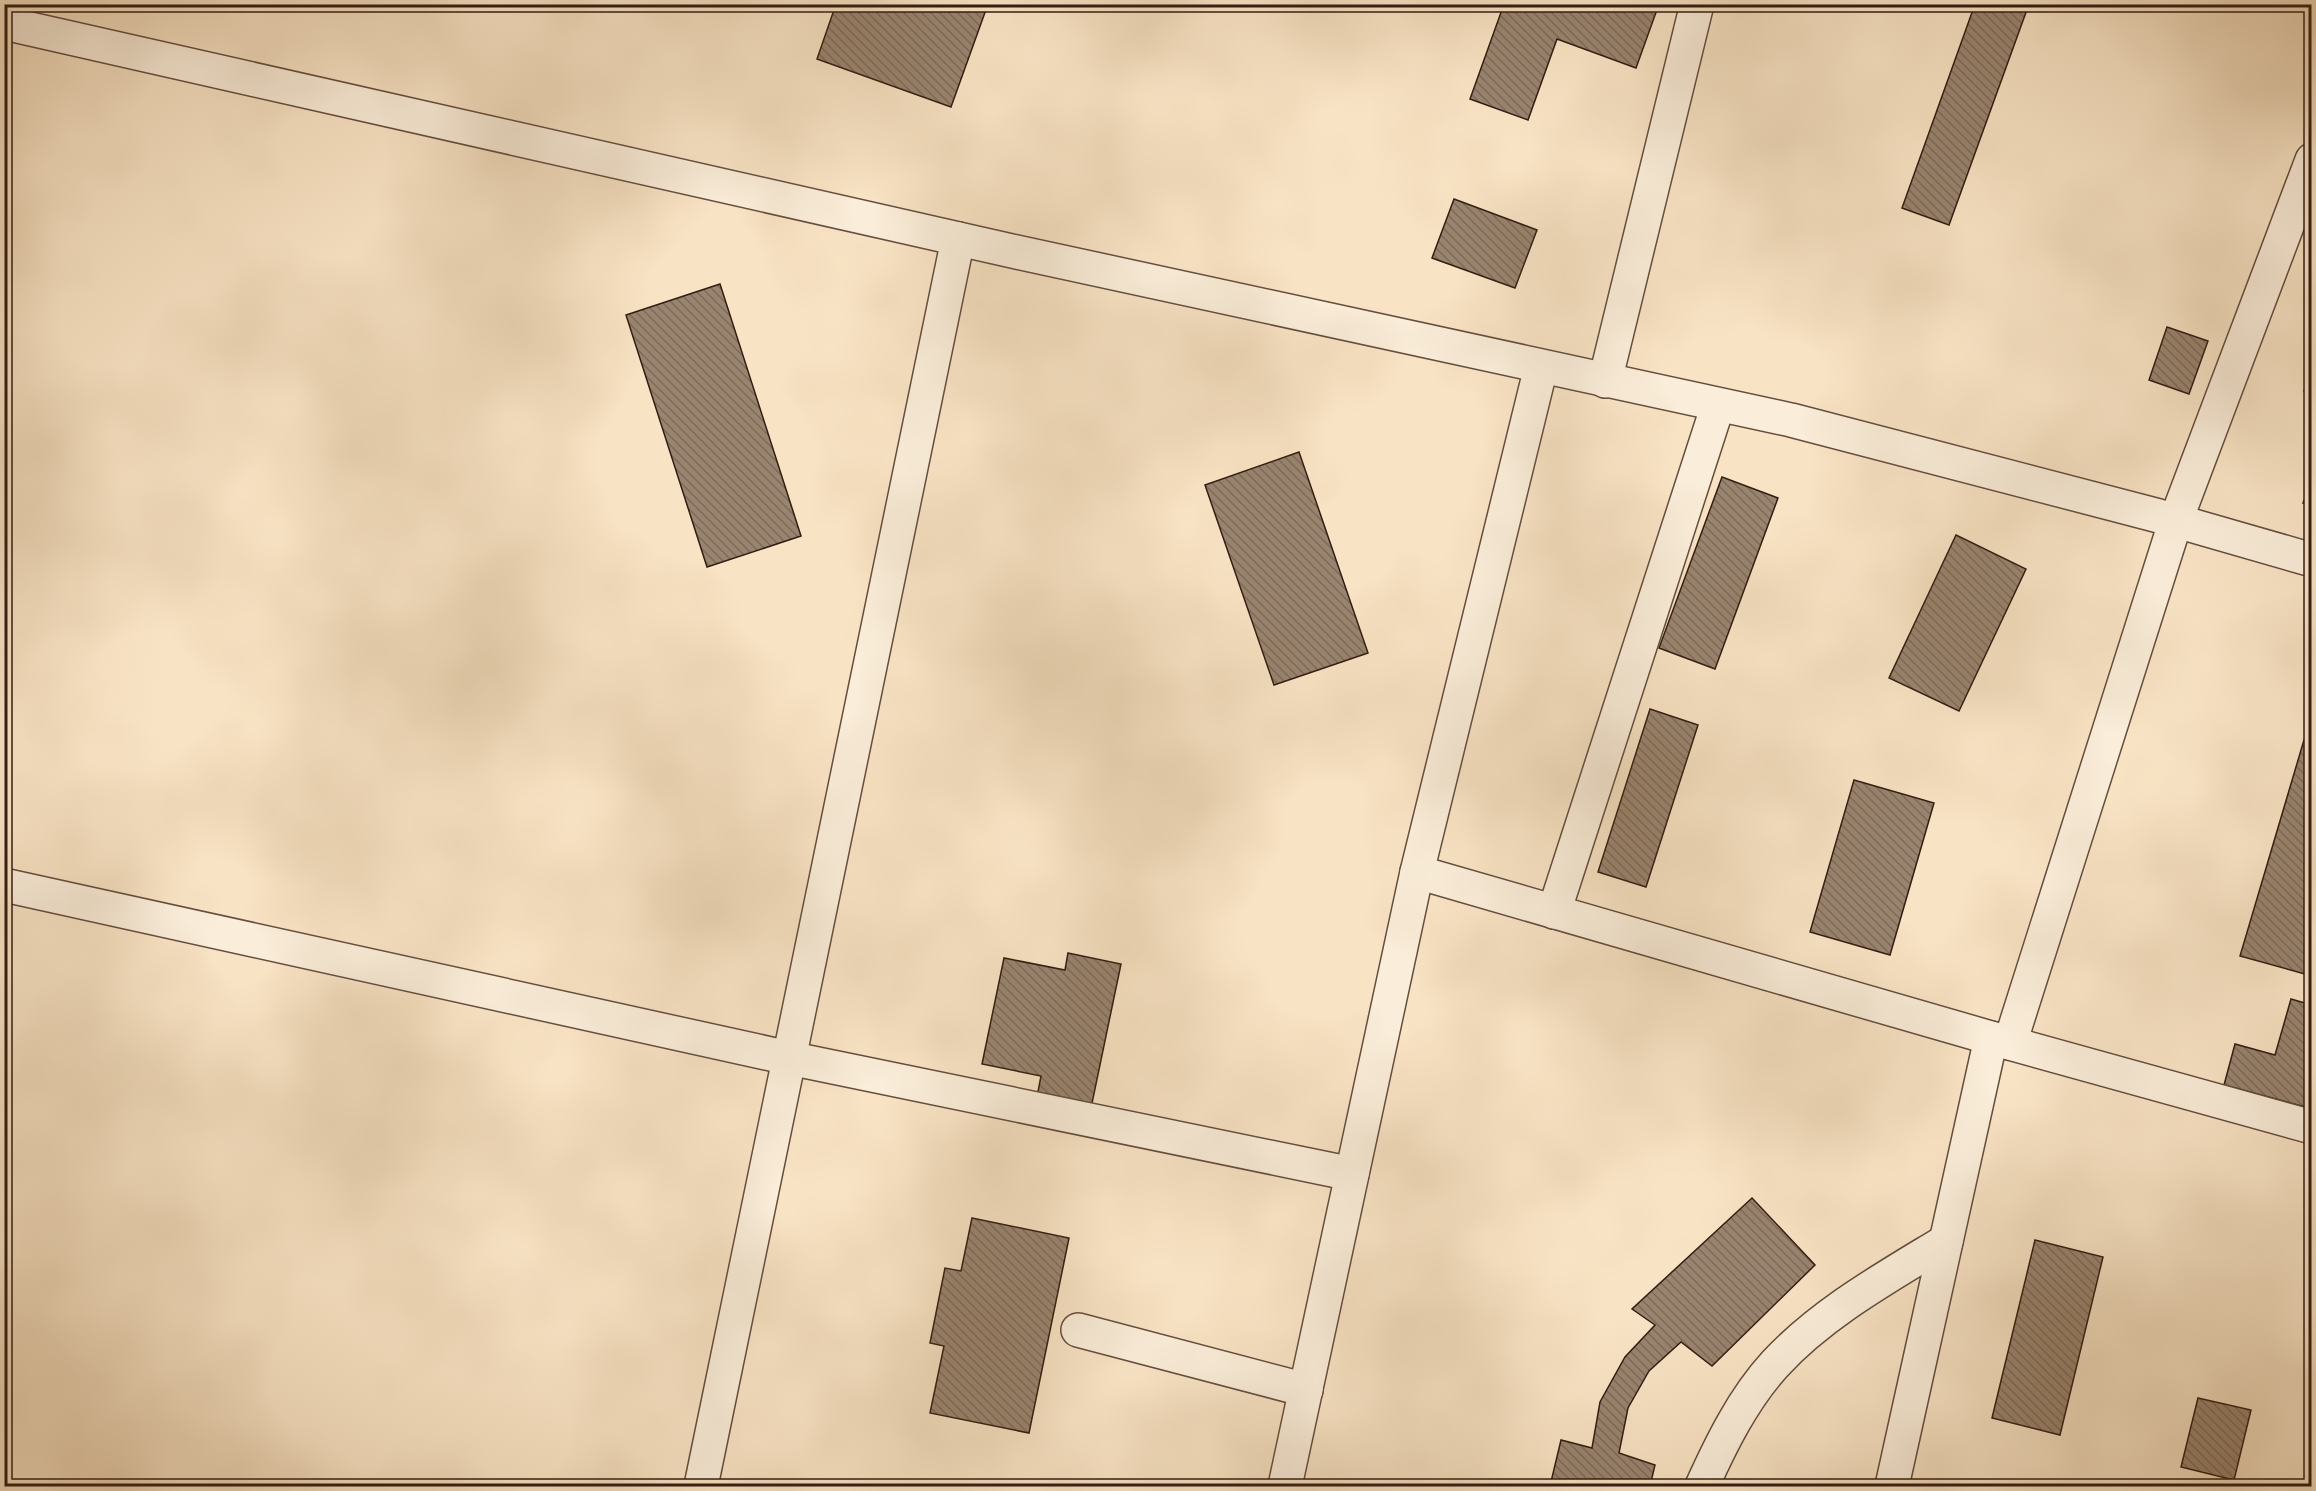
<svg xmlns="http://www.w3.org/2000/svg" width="2316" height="1491" viewBox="0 0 2316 1491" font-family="'Old Standard TT',serif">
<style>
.building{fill:url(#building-back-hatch);stroke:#331d12;stroke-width:1.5}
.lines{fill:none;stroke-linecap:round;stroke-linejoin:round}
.street-casing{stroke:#644e3e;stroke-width:36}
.street{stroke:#faedd9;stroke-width:33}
</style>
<defs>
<pattern id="building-back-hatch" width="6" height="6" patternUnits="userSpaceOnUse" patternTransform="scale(1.5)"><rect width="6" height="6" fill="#99846f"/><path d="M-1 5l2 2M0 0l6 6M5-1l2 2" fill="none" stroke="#7d6b5a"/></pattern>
</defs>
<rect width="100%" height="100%" fill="#f8e3c4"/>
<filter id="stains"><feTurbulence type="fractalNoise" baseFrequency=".00333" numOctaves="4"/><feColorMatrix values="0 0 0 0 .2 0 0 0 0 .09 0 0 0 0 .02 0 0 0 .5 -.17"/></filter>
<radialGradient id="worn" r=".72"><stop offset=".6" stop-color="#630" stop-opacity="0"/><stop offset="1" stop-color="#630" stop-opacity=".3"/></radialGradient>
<g class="building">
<path d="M836,4H988L951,107L817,59Z"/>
<path d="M1504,4H1659L1636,68L1557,39L1528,120L1470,99Z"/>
<path d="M1975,4H2029L1949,225L1902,208Z"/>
<path d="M1454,199L1537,230L1515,288L1432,258Z"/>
<path d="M720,284L801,536L707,567L626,315Z"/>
<path d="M2167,327L2208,341L2189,394L2149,380Z"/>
<path d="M2312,370V394L2304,391Z"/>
<path d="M1299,452L1368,653L1274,685L1205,485Z"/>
<path d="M1722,477L1778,498L1715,669L1659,648Z"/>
<path d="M2312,481V506L2303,503Z"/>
<path d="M1956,535L2026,569L1959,711L1889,678Z"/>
<path d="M1650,709L1698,725L1646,887L1598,872Z"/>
<path d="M2304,740L2312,742V976L2240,956Z"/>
<path d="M1854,780L1934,803L1890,955L1810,932Z"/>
<path d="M1068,953L1121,964L1091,1108L1037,1097L1041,1076L982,1064L1004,958L1065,970Z"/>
<path d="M2291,999L2312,1005V1085L2305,1107L2224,1085L2235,1044L2275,1055Z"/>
<path d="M1752,1198L1815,1265L1712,1366L1681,1342L1649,1371L1628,1408L1619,1453L1655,1465L1650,1486H1550L1561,1440L1592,1448L1600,1402L1625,1357L1655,1325L1632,1309Z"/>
<path d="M972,1218L1069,1238L1029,1433L930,1413L944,1346L930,1343L945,1268L961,1271Z"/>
<path d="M2035,1240L2103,1257L2060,1435L1992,1418Z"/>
<path d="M2198,1398L2251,1410L2234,1480L2181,1467Z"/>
</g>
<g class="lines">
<defs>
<g id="street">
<path d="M4,23L1012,251L1791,420L2159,516L2312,560"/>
<path d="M1605,381L1697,4"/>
<path d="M1417,872L1991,1038L2312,1127"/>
<path d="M4,885L789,1058L1352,1174"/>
<path d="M1554,912L1718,405"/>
<path d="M2010,1043L2176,520L2312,160"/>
<path d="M1078,1330L1306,1390"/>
<path d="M701,1486L958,239"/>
<path d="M1285,1486L1417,872L1541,367"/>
<path d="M1702,1486C1721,1444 1743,1399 1775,1364C1822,1313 1887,1277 1946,1241"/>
<path d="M1892,1486L1991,1038"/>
</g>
</defs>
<use href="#street" class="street-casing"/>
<use href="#street" class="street"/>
</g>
<rect width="2316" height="1491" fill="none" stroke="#f8e3c4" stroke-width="24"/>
<rect x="6" y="6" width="2304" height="1479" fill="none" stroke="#331d12" stroke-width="3"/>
<rect x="12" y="12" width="2292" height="1467" fill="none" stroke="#331d12" stroke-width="1.5"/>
<rect width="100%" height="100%" filter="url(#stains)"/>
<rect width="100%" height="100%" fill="url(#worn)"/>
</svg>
